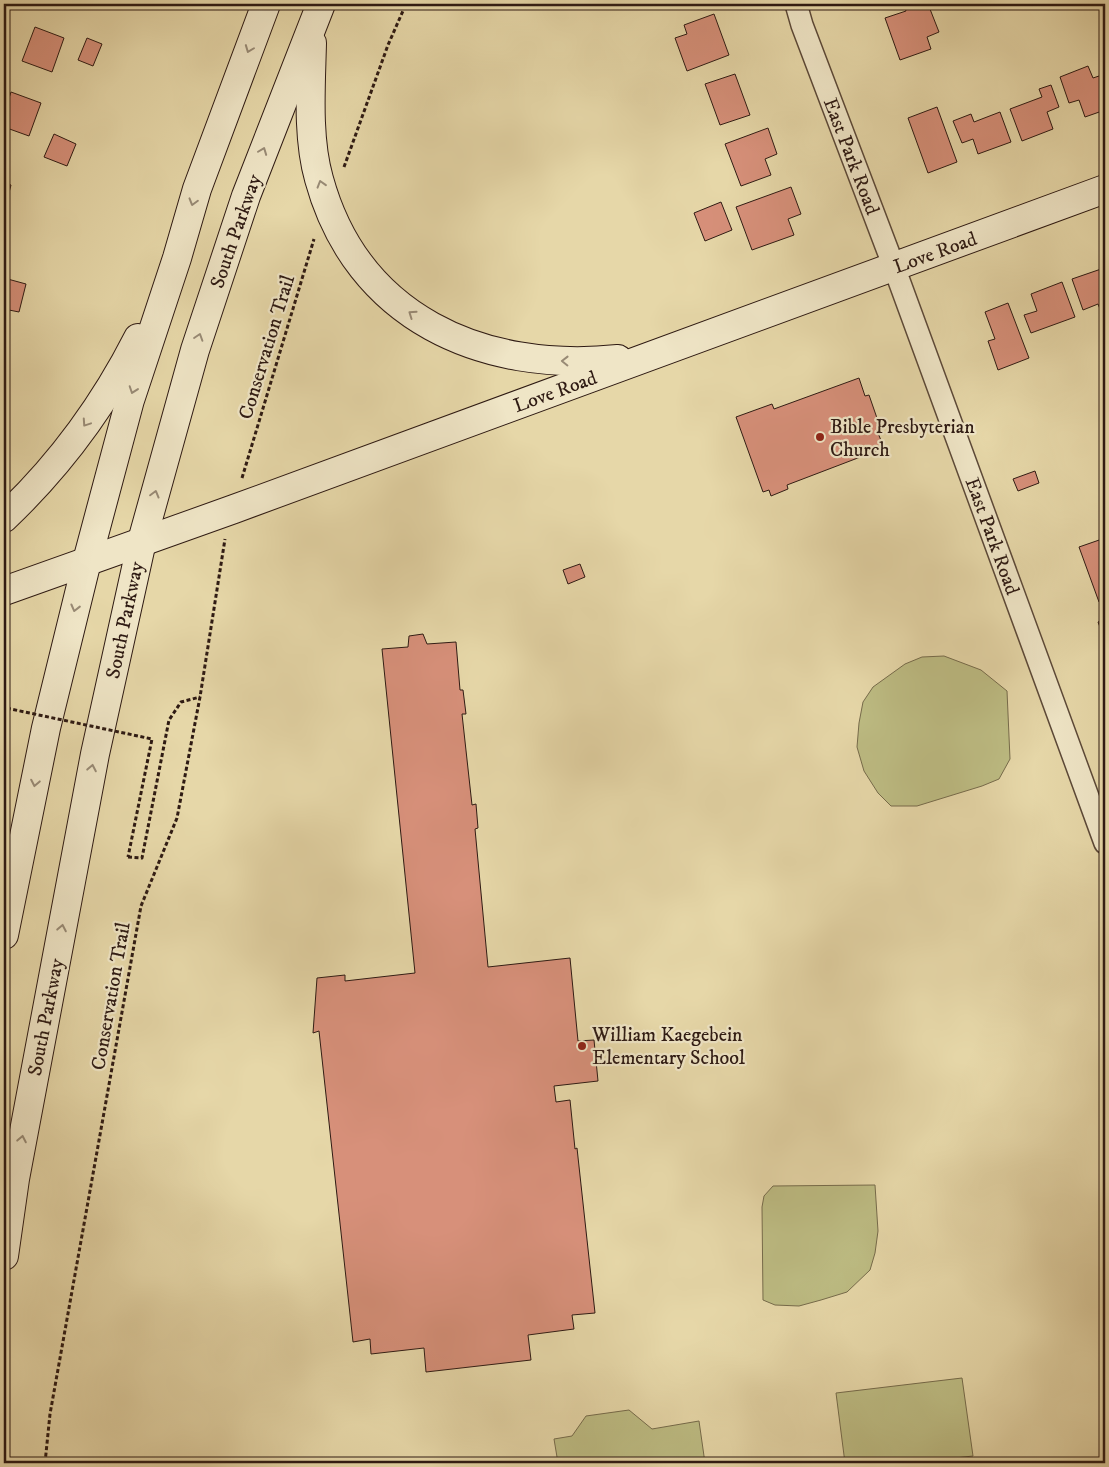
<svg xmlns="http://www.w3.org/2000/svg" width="1109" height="1467" viewBox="0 0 1109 1467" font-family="'IM FELL DW Pica',serif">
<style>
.green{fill:#bdbc83;stroke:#766b4b}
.building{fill:#d7907a;stroke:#2e1a13}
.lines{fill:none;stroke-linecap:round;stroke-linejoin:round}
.street-casing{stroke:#5c4938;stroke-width:24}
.secondary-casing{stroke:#2e1a13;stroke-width:30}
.path{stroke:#2e1a13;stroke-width:3;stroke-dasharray:4 2.5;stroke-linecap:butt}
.street{stroke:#efe5c6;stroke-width:21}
.secondary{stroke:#efe5c6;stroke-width:28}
.path-bridge{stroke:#2e1a13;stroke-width:3;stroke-dasharray:4 2.5;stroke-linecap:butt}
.oneway{stroke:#988a75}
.poi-dot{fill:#8f2418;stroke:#efe5c6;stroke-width:2}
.labels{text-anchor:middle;stroke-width:4.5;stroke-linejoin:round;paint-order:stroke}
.street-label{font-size:20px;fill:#2e1a13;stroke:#efe5c6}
.poi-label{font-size:20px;fill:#2e1a13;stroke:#efe5c6;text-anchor:start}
</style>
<rect width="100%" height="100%" fill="#e6d7a8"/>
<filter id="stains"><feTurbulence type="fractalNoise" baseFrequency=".004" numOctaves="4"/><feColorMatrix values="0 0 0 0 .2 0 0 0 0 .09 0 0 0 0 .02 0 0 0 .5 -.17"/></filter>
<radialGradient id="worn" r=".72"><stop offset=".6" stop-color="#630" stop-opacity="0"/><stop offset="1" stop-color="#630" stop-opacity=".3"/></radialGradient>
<g class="green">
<path d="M944,656L981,670L1007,691L1010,759L999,779L982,786L917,806H891L878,793L864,771L857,747L859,723L863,702L873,687L905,664L922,657Z"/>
<path d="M875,1185L878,1231L875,1253L870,1270L847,1292L821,1300L799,1306L775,1305L763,1300L762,1207L764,1196L773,1186Z"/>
<path d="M962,1378L973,1456L908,1463H845L836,1393Z"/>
<path d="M629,1410L652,1429L699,1421L705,1463H558L554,1439L572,1436L586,1416Z"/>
</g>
<g class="building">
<path d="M904,4H928L939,32L927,37L931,49L900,60L885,18L906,11Z"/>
<path d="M714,14L729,55L687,71L675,38L687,34L684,25Z"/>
<path d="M35,27L64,38L52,72L22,61Z"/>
<path d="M87,38L102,44L93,66L78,60Z"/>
<path d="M1088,66L1093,78L1105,74V110L1085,117L1079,100L1069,103L1060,77Z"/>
<path d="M735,74L750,115L720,125L705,84Z"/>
<path d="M1051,85L1059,107L1047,112L1053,129L1022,141L1010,109L1042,97L1039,89Z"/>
<path d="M11,92L41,103L29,136L4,127V113Z"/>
<path d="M937,107L957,162L928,173L908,118Z"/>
<path d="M1000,112L1011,142L978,154L973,139L962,143L953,121L971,114L974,122Z"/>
<path d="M768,128L777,154L765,159L771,175L741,186L725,144Z"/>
<path d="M54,134L76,144L67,166L44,157Z"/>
<path d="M4,183L11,185L4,212Z"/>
<path d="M791,187L801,214L788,219L794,235L752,250L736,207Z"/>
<path d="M721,202L732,230L705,241L694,213Z"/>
<path d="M1104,268L1105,313L1102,314L1098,304L1083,310L1072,279Z"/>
<path d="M4,278L26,284L19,312L4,309Z"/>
<path d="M1062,282L1075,317L1031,333L1024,315L1037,311L1031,294Z"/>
<path d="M1008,303L1029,358L998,370L988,341L995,339L985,312Z"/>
<path d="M859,378L865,396L869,395L878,421H876L881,432L878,433L884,448L787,485L788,489L771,496L769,490L763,492L736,417L772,404L774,409Z"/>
<path d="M1035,471L1039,483L1018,491L1013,479Z"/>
<path d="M1105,538V600L1099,602L1079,547Z"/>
<path d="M580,564L585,577L568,584L563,570Z"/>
<path d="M1105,619V640L1098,622Z"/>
<path d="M423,634L427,644L456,642L460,690H463L466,714H462L472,805L476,804L478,828L475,829L488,967L570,958L578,1041L594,1040L598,1081L554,1086L556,1102L570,1100L575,1149L577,1148L595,1313L572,1315L574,1329L528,1335L531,1360L426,1372L424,1348L371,1354L370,1339L353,1342L319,1031L313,1033L317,978L345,975V981L415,973L382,649L408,647L409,636Z"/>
</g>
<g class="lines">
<defs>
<path id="street" d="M796,4L802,25L894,267L1105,843"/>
<g id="secondary">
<path d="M312,43C311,86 307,137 319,179C357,318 482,373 618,359"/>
<path d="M4,518C58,467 104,405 138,338"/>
<path d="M4,591L234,509L1105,189"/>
<path d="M4,935L46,728L87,561L130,400L177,258L197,189L266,4"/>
<path d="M4,1256L15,1179L95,754L142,541L195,350L246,196L321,4"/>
</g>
</defs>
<use href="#street" class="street-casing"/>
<use href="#secondary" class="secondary-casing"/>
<g class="path">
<path d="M344,167L388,45L406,4"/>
<path d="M242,478L314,239"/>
<path d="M4,655V653"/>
<path d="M128,857L142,858L169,720L181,702L200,697"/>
<path d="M45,1463L50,1414L141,906L177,818L200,697L225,539"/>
</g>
<use href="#street" class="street"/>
<use href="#secondary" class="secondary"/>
<path class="path-bridge" d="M4,720L6,708L152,739L128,857"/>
</g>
<defs><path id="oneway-chevron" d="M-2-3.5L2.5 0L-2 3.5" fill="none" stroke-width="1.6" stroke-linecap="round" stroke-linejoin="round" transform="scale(1.25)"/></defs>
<g class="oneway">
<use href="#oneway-chevron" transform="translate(249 49) rotate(111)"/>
<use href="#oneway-chevron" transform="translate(263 151) rotate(-69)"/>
<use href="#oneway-chevron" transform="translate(321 184) rotate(-107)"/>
<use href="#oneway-chevron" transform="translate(193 202) rotate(106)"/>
<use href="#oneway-chevron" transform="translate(412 314) rotate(-145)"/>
<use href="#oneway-chevron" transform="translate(199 337) rotate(-72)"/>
<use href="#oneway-chevron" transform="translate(565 361) rotate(-179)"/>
<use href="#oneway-chevron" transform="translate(133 390) rotate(109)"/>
<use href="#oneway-chevron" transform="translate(86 423) rotate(124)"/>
<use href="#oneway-chevron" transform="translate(155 494) rotate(-75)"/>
<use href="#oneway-chevron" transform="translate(75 608) rotate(104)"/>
<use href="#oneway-chevron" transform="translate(92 768) rotate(-79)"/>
<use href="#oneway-chevron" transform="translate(35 783) rotate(101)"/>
<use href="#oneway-chevron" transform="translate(62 928) rotate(-79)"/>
<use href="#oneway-chevron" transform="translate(22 1139) rotate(-79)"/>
</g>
<g class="poi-dot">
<circle cx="820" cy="437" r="5"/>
<circle cx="582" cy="1046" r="5"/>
</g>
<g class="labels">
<g class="street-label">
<text transform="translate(852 156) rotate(69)" y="7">East Park Road</text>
<text transform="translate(235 231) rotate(-71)" y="7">South Parkway</text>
<text transform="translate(935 252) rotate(-20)" y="7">Love Road</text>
<text transform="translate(266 347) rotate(-73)" y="7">Conservation Trail</text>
<text transform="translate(555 391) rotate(-20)" y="7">Love Road</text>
<text transform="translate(993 536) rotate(70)" y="7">East Park Road</text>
<text transform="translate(124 620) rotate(-78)" y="7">South Parkway</text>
<text transform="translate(110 996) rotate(-80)" y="7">Conservation Trail</text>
<text transform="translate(45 1017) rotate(-79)" y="7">South Parkway</text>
</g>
<g class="poi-label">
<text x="830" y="433">Bible Presbyterian<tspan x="830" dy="23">Church</tspan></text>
<text x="592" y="1041">William Kaegebein<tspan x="592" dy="23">Elementary School</tspan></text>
</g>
</g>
<rect width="1109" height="1467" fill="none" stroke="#e6d7a8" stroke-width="20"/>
<rect x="5" y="5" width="1099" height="1457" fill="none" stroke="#2e1a13" stroke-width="2.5"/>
<rect x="10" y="10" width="1089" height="1447" fill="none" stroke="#2e1a13"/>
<rect width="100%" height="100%" filter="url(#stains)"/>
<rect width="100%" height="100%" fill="url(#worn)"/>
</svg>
